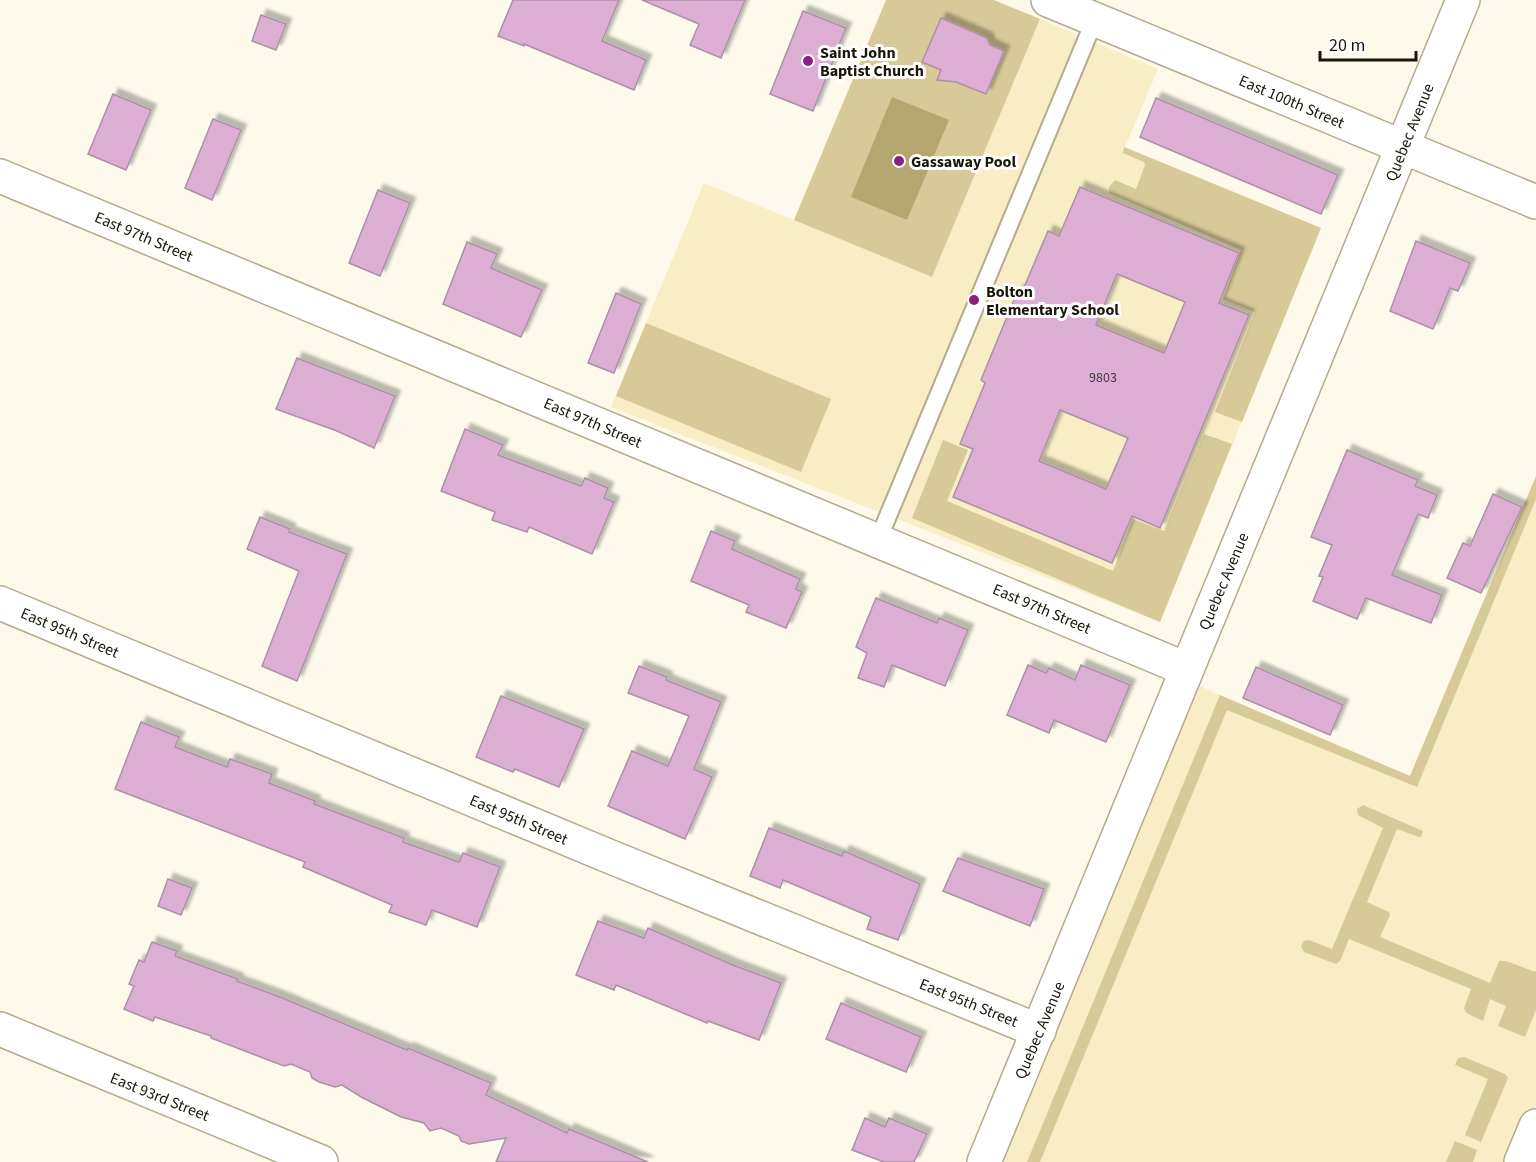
<svg xmlns="http://www.w3.org/2000/svg" width="1536" height="1162" viewBox="0 0 1536 1162" font-family="'Source Sans 3',sans-serif">
<style>
.built{fill:#f8edc4}
.green{fill:#d7c998}
.water{fill:#b5a670}
.building{fill:#dcaed3;stroke:#ac91a6;stroke-width:1.5;fill-rule:evenodd;filter:url(#shadow)}
.lines{fill:none;stroke-linecap:round;stroke-linejoin:round}
.lane-casing{stroke:#b4ab8c;stroke-width:20}
.street-casing{stroke:#b4ab8c;stroke-width:36}
.secondary-casing{stroke:#b4ab8c;stroke-width:36}
.lane{stroke:#fff;stroke-width:16}
.street{stroke:#fff;stroke-width:33}
.secondary{stroke:#fff;stroke-width:33}
.poi-dot{fill:#8d1d7f;stroke:#fff;stroke-width:2}
.labels{text-anchor:middle;stroke-width:6;stroke-linejoin:round;paint-order:stroke}
.number-label{font-size:14px;fill:#493b3c}
.poi-label{font-size:16px;font-weight:bold;fill:#181509;stroke:#fff;text-anchor:start}
.street-label{font-size:16px;fill:#181509;stroke:#fff}
</style>
<defs>
<filter id="shadow"><feDropShadow dx="5.5" dy="-5.5" stdDeviation="1.5" flood-color="#0004"/></filter>
</defs>
<rect width="100%" height="100%" fill="#fdfaec"/>
<g class="built">
<path d="M1040,19L1158,69L1125,147L1321,228L1160,622L611,407L704,183L932,277Z"/>
<path d="M1536,476V1162H984L1185,678L1231,701L1410,776Z"/>
</g>
<g class="green">
<path d="M886,0H994L1040,19L932,277L794,220Z"/>
<path d="M1124,147L1321,228L1242,422L1215,412L1255,312L1223,299L1241,250L1109,193V187L1115,180L1136,189L1145,165L1144,162L1123,153Z"/>
<path d="M646,323L831,399L801,472L616,396Z"/>
<path d="M1204,434L1232,444L1160,622L912,518L943,440L968,450L947,501L1113,571L1133,519L1164,531Z"/>
<path d="M1536,476V499L1417,787L1227,710L1040,1162H1027L1220,695L1410,776Z"/>
<path d="M1363,805L1423,831L1421,837H1419L1397,829L1367,902L1389,912L1390,915L1380,937L1490,983L1499,961H1506L1535,972L1536,970V1010L1525,1037L1498,1026L1506,1006L1490,999L1483,1021L1466,1013L1464,1008L1471,989L1349,939L1340,961L1336,964L1304,952L1301,946L1304,941L1309,940L1332,949L1383,828L1358,815L1357,809Z"/>
<path d="M1464,1057L1505,1074L1508,1078L1481,1142L1465,1135L1488,1079L1455,1065L1458,1058Z"/>
<path d="M1455,1141L1477,1150L1473,1162H1446Z"/>
</g>
<path class="water" d="M892,97L949,120L907,220L851,197Z"/>
<g class="building">
<path d="M513,0H619L602,41L646,60L634,90L524,44V46L498,36Z"/>
<path d="M642,0H745L721,58L690,45L699,24Z"/>
<path d="M803,11L846,28L813,111L770,94Z"/>
<path d="M261,15L286,24L276,50L252,41Z"/>
<path d="M941,18L987,38L990,45L1004,51L986,94L956,82L937,80L941,70L922,62Z"/>
<path d="M113,94L151,110L126,170L88,154Z"/>
<path d="M1156,98L1338,175L1321,214L1140,137Z"/>
<path d="M213,119L241,130L212,200L185,188Z"/>
<path d="M1080,187L1239,253L1219,303L1249,315L1160,528L1132,516L1112,563L953,497L973,449L960,444L985,383L981,380L1018,290L1022,292L1048,231L1059,236ZM1117,274L1185,302L1164,353L1096,325ZM1060,410L1128,438L1106,489L1039,461Z"/>
<path d="M378,190L410,203L380,276L349,263Z"/>
<path d="M1416,241L1470,263L1458,291L1450,288L1433,329L1390,311Z"/>
<path d="M467,242L497,254L491,268L542,290L521,337L443,304Z"/>
<path d="M616,293L641,304L614,373L588,363Z"/>
<path d="M297,358L395,396L374,448L337,431L276,409Z"/>
<path d="M465,429L503,445L498,455L581,486L585,478L608,488L604,498L614,502L592,554L529,527L527,532L492,520L495,512L441,491Z"/>
<path d="M1347,450L1418,480L1415,486L1437,495L1428,518L1418,514L1392,575L1442,595L1431,623L1366,598L1357,619L1313,601L1323,577L1319,576L1332,545L1311,537Z"/>
<path d="M1493,494L1522,507L1481,593L1447,578L1463,543L1470,546Z"/>
<path d="M260,517L290,529L289,532L347,554L297,681L262,666L299,571L247,549Z"/>
<path d="M711,531L735,541L732,549L800,579L796,589L802,592L786,628L746,612L749,605L691,581Z"/>
<path d="M876,598L937,623L939,618L968,630L945,686L892,665L884,687L858,678L867,653L856,647Z"/>
<path d="M1028,665L1046,673L1049,668L1075,680L1081,665L1130,685L1106,742L1054,720L1049,733L1007,715Z"/>
<path d="M639,666L667,677L666,680L721,702L694,769L712,777L685,839L608,806L632,751L668,766L689,716L628,693Z"/>
<path d="M1256,667L1343,705L1330,735L1243,698Z"/>
<path d="M501,696L584,729L559,787L515,769L513,772L476,757Z"/>
<path d="M141,722L179,737L175,747L227,767L230,759L272,774L269,783L315,801L314,804L404,838L403,842L459,862L463,853L500,867L477,927L432,910L426,925L389,912L392,905L303,867L305,862L115,789Z"/>
<path d="M769,828L842,856L844,851L920,884L898,940L867,929L871,917L783,880L780,888L750,876Z"/>
<path d="M958,858L1044,889L1030,926L943,891Z"/>
<path d="M168,879L192,888L181,915L158,906Z"/>
<path d="M598,921L644,938L648,928L733,965L781,983L759,1040L708,1021L707,1023L616,985L614,990L576,975Z"/>
<path d="M152,942L177,951L175,956L238,979L237,981L280,997L407,1050L408,1048L491,1083L486,1095L567,1133L569,1129L648,1162H496L506,1138L469,1144L461,1141L459,1136L441,1128L430,1131L424,1123L401,1117L363,1098L342,1085L335,1087L319,1082L312,1078L310,1072L291,1064L284,1066L211,1038V1036L155,1017L153,1021L124,1009L134,986L129,984L139,960L144,962Z"/>
<path d="M841,1003L921,1037L906,1072L826,1039Z"/>
<path d="M865,1118L885,1127L889,1118L927,1134L914,1162H884L852,1150Z"/>
</g>
<g class="lines">
<defs>
<path id="lane" d="M878,540L1095,19"/>
<g id="street">
<path d="M1048,0L1536,202"/>
<path d="M0,176L1186,669"/>
<path d="M0,603L606,855L1039,1031"/>
<path d="M0,1029L321,1162"/>
<path d="M984,1162L1463,0"/>
</g>
<path id="secondary" d="M1521,1162L1536,1126"/>
</defs>
<use href="#lane" class="lane-casing"/>
<use href="#street" class="street-casing"/>
<use href="#secondary" class="secondary-casing"/>
<use href="#lane" class="lane"/>
<use href="#street" class="street"/>
<use href="#secondary" class="secondary"/>
</g>
<g class="poi-dot">
<circle cx="808" cy="61" r="6"/>
<circle cx="899" cy="161" r="6"/>
<circle cx="974" cy="300" r="6"/>
</g>
<g class="labels">
<g class="number-label">
<text x="1103" y="382">9803</text>
</g>
<g class="poi-label">
<text x="820" y="58">Saint John<tspan x="820" dy="18">Baptist Church</tspan></text>
<text x="911" y="167">Gassaway Pool</text>
<text x="986" y="297">Bolton<tspan x="986" dy="18">Elementary School</tspan></text>
</g>
<g class="street-label">
<text transform="translate(1292 101) rotate(23)" y="6">East 100th Street</text>
<text transform="translate(1409 132) rotate(-68)" y="6">Quebec Avenue</text>
<text transform="translate(144 236) rotate(23)" y="6">East 97th Street</text>
<text transform="translate(593 422) rotate(23)" y="6">East 97th Street</text>
<text transform="translate(1223 581) rotate(-67)" y="6">Quebec Avenue</text>
<text transform="translate(1042 608) rotate(23)" y="6">East 97th Street</text>
<text transform="translate(70 632) rotate(23)" y="6">East 95th Street</text>
<text transform="translate(519 819) rotate(23)" y="6">East 95th Street</text>
<text transform="translate(969 1002) rotate(22)" y="6">East 95th Street</text>
<text transform="translate(1039 1030) rotate(-67)" y="6">Quebec Avenue</text>
<text transform="translate(160 1096) rotate(22)" y="6">East 93rd Street</text>
</g>
</g>
<path d="M1320 51v9h96v-9" fill="none" stroke="#181509" stroke-width="3"/>
<text x="1329" y="51" font-size="18" fill="#181509" stroke="#ffffff" stroke-width="4.5" paint-order="stroke">20 m</text>
</svg>
